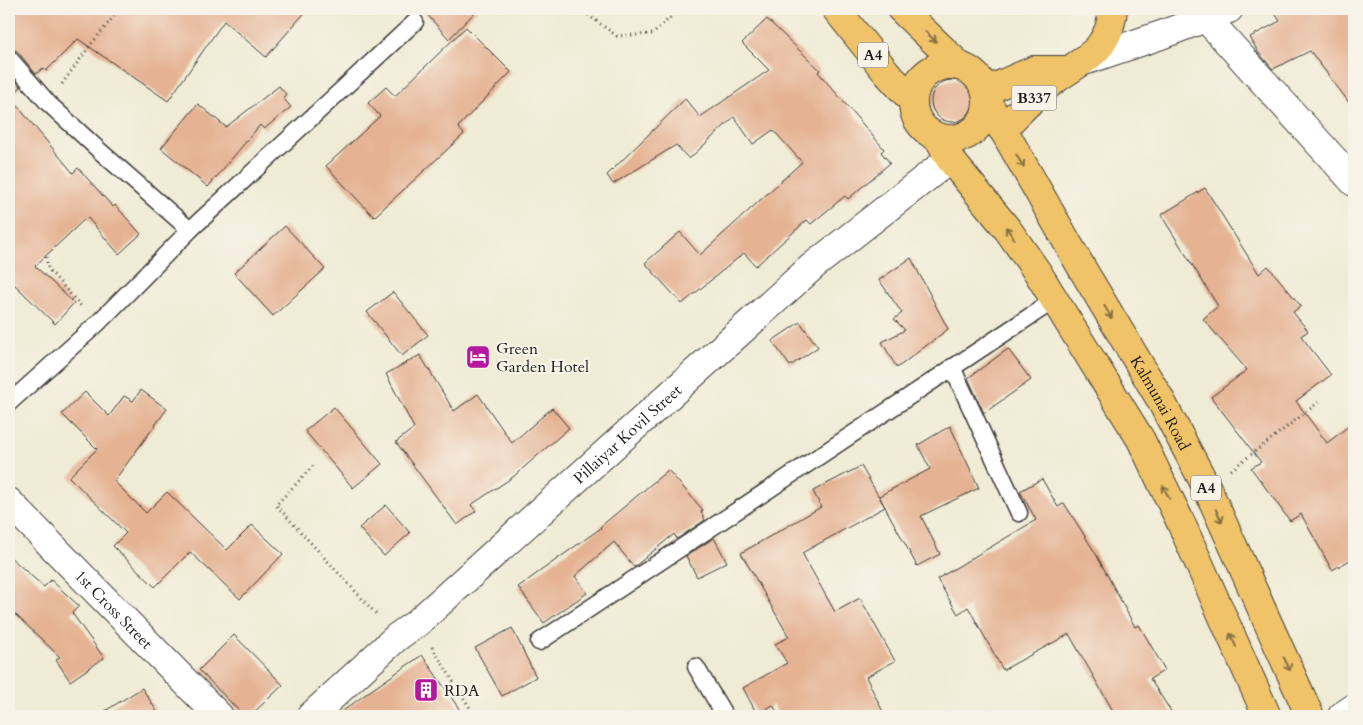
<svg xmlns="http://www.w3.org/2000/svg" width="1363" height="725" viewBox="0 0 1363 725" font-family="Cardo,serif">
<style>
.building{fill:#e5b293}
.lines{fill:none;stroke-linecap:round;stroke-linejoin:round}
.service-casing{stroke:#3c3b38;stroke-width:19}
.minor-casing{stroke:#3c3b38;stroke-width:30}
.primary-casing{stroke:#3c3b38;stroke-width:30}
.trunk-casing{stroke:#3c3b38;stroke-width:30}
.path{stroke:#3c3b38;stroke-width:3;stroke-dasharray:1 4;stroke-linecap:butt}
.service{stroke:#fff;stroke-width:16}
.minor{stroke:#fff;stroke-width:28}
.primary{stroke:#f0c369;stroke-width:28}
.trunk{stroke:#f0c369;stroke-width:28}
.oneway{stroke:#867042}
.labels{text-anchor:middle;stroke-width:4.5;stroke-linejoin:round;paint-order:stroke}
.shield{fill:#f7f3e8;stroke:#5e5c59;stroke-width:1}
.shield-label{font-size:15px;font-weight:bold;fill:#1c1c1c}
.poi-label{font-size:16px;fill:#1c1c1c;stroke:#f7f3e8;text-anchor:start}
.street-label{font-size:16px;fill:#1c1c1c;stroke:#f7f3e8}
</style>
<rect width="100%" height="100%" fill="#f7f3e8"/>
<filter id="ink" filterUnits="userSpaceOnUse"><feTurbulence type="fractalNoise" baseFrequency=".02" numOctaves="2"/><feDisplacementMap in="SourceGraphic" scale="10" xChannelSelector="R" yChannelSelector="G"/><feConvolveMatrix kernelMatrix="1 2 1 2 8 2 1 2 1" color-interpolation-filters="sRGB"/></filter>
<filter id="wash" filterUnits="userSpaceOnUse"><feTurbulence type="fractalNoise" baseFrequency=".0096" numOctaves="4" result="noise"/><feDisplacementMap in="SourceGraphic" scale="20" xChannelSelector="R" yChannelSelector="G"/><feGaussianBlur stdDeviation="1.12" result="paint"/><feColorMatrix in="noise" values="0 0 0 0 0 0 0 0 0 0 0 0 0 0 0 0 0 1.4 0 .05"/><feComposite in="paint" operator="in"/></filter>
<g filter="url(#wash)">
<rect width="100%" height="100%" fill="#f0ebd4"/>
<g id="blocks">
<g class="building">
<path d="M9,9H308L266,57L224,21L168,101L78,39L46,71L43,68L36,74L17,51L9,48Z"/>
<path d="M422,9H478L449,39Z"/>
<path d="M1272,9H1354V109L1310,51L1273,69L1258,52L1250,37L1280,21Z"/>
<path d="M767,19L820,70L818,72L884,149L881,152L890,163L848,199L845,196L811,224L807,220L756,266L744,253L682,304L645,263L680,232L700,255L802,162L773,130L753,144L734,117L689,159L676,145L613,184L607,175L685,99L700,117L769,70L742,43Z"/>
<path d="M466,27L511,72L458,127L464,134L374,217L326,166L380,116L368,103L386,87L395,96Z"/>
<path d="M9,73L21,87L10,97L73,173L78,168L113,207L115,205L141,234L119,254L87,217L35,266L74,303L55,324L14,284L9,290Z"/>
<circle cx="952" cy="101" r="21"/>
<path d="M279,86L286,94L283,98L291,107L264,129L260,125L208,187L161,148L198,104L226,127Z"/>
<path d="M1205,188L1259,274L1268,266L1301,306L1293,312L1308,331L1301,336L1331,375L1296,401L1327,443L1354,422V558L1332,570L1301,514L1290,521L1251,468L1261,462L1211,397L1247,370L1203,319L1218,306L1161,215Z"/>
<path d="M285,226L325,269L273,316L234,273Z"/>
<path d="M911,258L948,329L897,368L882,342L905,330L894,319L902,313L879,280Z"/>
<path d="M393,292L428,335L402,356L367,312Z"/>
<path d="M800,322L818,347L790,366L772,341Z"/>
<path d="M1008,349L1031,380L984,413L968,378Z"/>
<path d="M420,355L454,411L478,394L512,443L552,408L569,428L513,477L471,505L476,511L457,525L396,442L414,428L386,374Z"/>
<path d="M141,390L167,409L114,481L146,513L167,492L227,550L252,525L283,554L240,599L190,552L155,587L113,546L126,533L69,477L97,449L62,414L85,392L109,416L124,396L133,401Z"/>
<path d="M334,407L382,464L353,488L305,431Z"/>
<path d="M950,426L979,488L921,516L940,554L917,566L885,507L802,553L835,612L860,598L895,661L866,677L885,716H779L773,705L757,714L743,688L787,663L775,644L789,637L741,553L821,507L813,491L861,466L885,507L879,496L930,469L918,445Z"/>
<path d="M668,470L703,510L701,512L705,520L677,539L674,534L634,567L614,542L575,576L587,593L544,623L518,587L601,528L600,527Z"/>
<path d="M1042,479L1058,507L1064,503L1096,554L1135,627L1139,625L1165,670L1150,679L1174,716H1116L1069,634L1003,670L968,607L958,614L937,579L1036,520L1020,491Z"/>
<path d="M386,505L410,533L384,556L359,528Z"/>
<path d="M714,538L727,562L697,577L686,556Z"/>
<path d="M9,556L44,587L51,580L79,606L72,613L104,658L70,681L56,660L60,657L16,615H9Z"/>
<path d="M512,628L536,677L502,696L475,648Z"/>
<path d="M234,635L283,685L250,716H244L199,670Z"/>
<path d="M422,655L464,716H336L370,691Z"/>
<path d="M142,688L160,716H97Z"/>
</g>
</g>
</g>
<g filter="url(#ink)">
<use href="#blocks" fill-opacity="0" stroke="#3c3b38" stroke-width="1"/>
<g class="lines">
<defs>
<g id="service">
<path d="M9,58L48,103L101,152L190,230"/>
<path d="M952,367L1019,513"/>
<path d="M9,403L97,324L190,230L415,22"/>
<path d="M539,642L1056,299"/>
<path d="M696,667L725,716"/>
</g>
<g id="minor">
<path d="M1206,18L1354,182"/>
<path d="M1084,61L1161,35L1229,9"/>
<path id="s1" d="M9,502L219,716"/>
<path id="s2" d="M311,716L397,637L417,623L813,266L950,159"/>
<path d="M1342,716L1354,708"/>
</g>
<g id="primary">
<path d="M986,91L1034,70H1069"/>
<path d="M1002,129C1017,115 1031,99 1047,86C1078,60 1109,56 1113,9"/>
</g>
<g id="trunk">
<path d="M836,9L887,73L912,100"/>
<path d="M901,9L960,66"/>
<circle cx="950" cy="102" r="37"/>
<path id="s3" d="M988,103L1083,270L1159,397L1207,488L1310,716"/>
<path d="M938,137L950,159L1008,230L1038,273L1141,440L1181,523L1267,716"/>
</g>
</defs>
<use href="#service" class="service-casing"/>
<use href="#minor" class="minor-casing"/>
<use href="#primary" class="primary-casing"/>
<use href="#trunk" class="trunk-casing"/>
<g class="path">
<path d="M580,9L617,36L653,34L679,9"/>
<path d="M62,84L92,43L120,9"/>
<path d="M46,257L48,269L82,307"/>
<path d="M313,466L276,505L378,616"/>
<path d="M1231,470L1319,402"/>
<path d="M432,647L475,716"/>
</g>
<use href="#service" class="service"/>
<use href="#minor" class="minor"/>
<use href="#primary" class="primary"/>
<use href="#trunk" class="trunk"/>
</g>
<defs><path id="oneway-shaft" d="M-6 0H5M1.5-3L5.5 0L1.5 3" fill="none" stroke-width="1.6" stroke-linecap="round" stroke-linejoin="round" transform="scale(1.25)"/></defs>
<g class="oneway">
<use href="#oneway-shaft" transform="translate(931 37) rotate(44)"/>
<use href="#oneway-shaft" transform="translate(1020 161) rotate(60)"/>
<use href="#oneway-shaft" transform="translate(1010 233) rotate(-126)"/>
<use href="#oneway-shaft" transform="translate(1108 312) rotate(59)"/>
<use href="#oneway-shaft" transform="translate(1166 492) rotate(-116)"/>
<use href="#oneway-shaft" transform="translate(1219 516) rotate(65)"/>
<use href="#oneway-shaft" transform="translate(1233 640) rotate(-114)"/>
<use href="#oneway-shaft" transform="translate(1287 664) rotate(65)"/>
</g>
</g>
<defs>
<symbol id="hotel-square" viewBox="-11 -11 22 22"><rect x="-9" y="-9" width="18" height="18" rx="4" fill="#b5179e" stroke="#f7f3e8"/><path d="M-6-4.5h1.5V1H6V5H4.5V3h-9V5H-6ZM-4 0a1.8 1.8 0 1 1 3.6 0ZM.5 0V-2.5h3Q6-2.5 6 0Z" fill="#fff"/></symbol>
<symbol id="building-square" viewBox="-11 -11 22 22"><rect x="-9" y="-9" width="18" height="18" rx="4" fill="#b5179e" stroke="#f7f3e8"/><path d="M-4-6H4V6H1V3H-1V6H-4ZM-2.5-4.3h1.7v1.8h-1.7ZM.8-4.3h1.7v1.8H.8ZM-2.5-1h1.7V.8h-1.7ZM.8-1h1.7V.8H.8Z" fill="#fff"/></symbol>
</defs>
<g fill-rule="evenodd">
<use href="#hotel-square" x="464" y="343" width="28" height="28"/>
<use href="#building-square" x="412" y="676" width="28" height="28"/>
</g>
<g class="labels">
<g class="shield">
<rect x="858" y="42.5" width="30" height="25" rx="4"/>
<rect x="1011.5" y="85.5" width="45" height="25" rx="4"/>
<rect x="1191" y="475.5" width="30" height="25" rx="4"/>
</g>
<g class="shield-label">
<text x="873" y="60">A4</text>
<text x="1034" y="103">B337</text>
<text x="1206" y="493">A4</text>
</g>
<g class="poi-label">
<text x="496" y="354">Green<tspan x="496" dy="18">Garden Hotel</tspan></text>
<text x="444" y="696">RDA</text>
</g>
<g class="street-label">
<text dy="6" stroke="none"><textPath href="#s3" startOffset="346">Kalmunai Road</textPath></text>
<text dy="6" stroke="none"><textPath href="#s2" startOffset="424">Pillaiyar Kovil Street</textPath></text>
<text dy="6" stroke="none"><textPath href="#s1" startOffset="150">1st Cross Street</textPath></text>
</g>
</g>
<rect width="1363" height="725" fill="none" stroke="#f7f3e8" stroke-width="30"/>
</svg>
